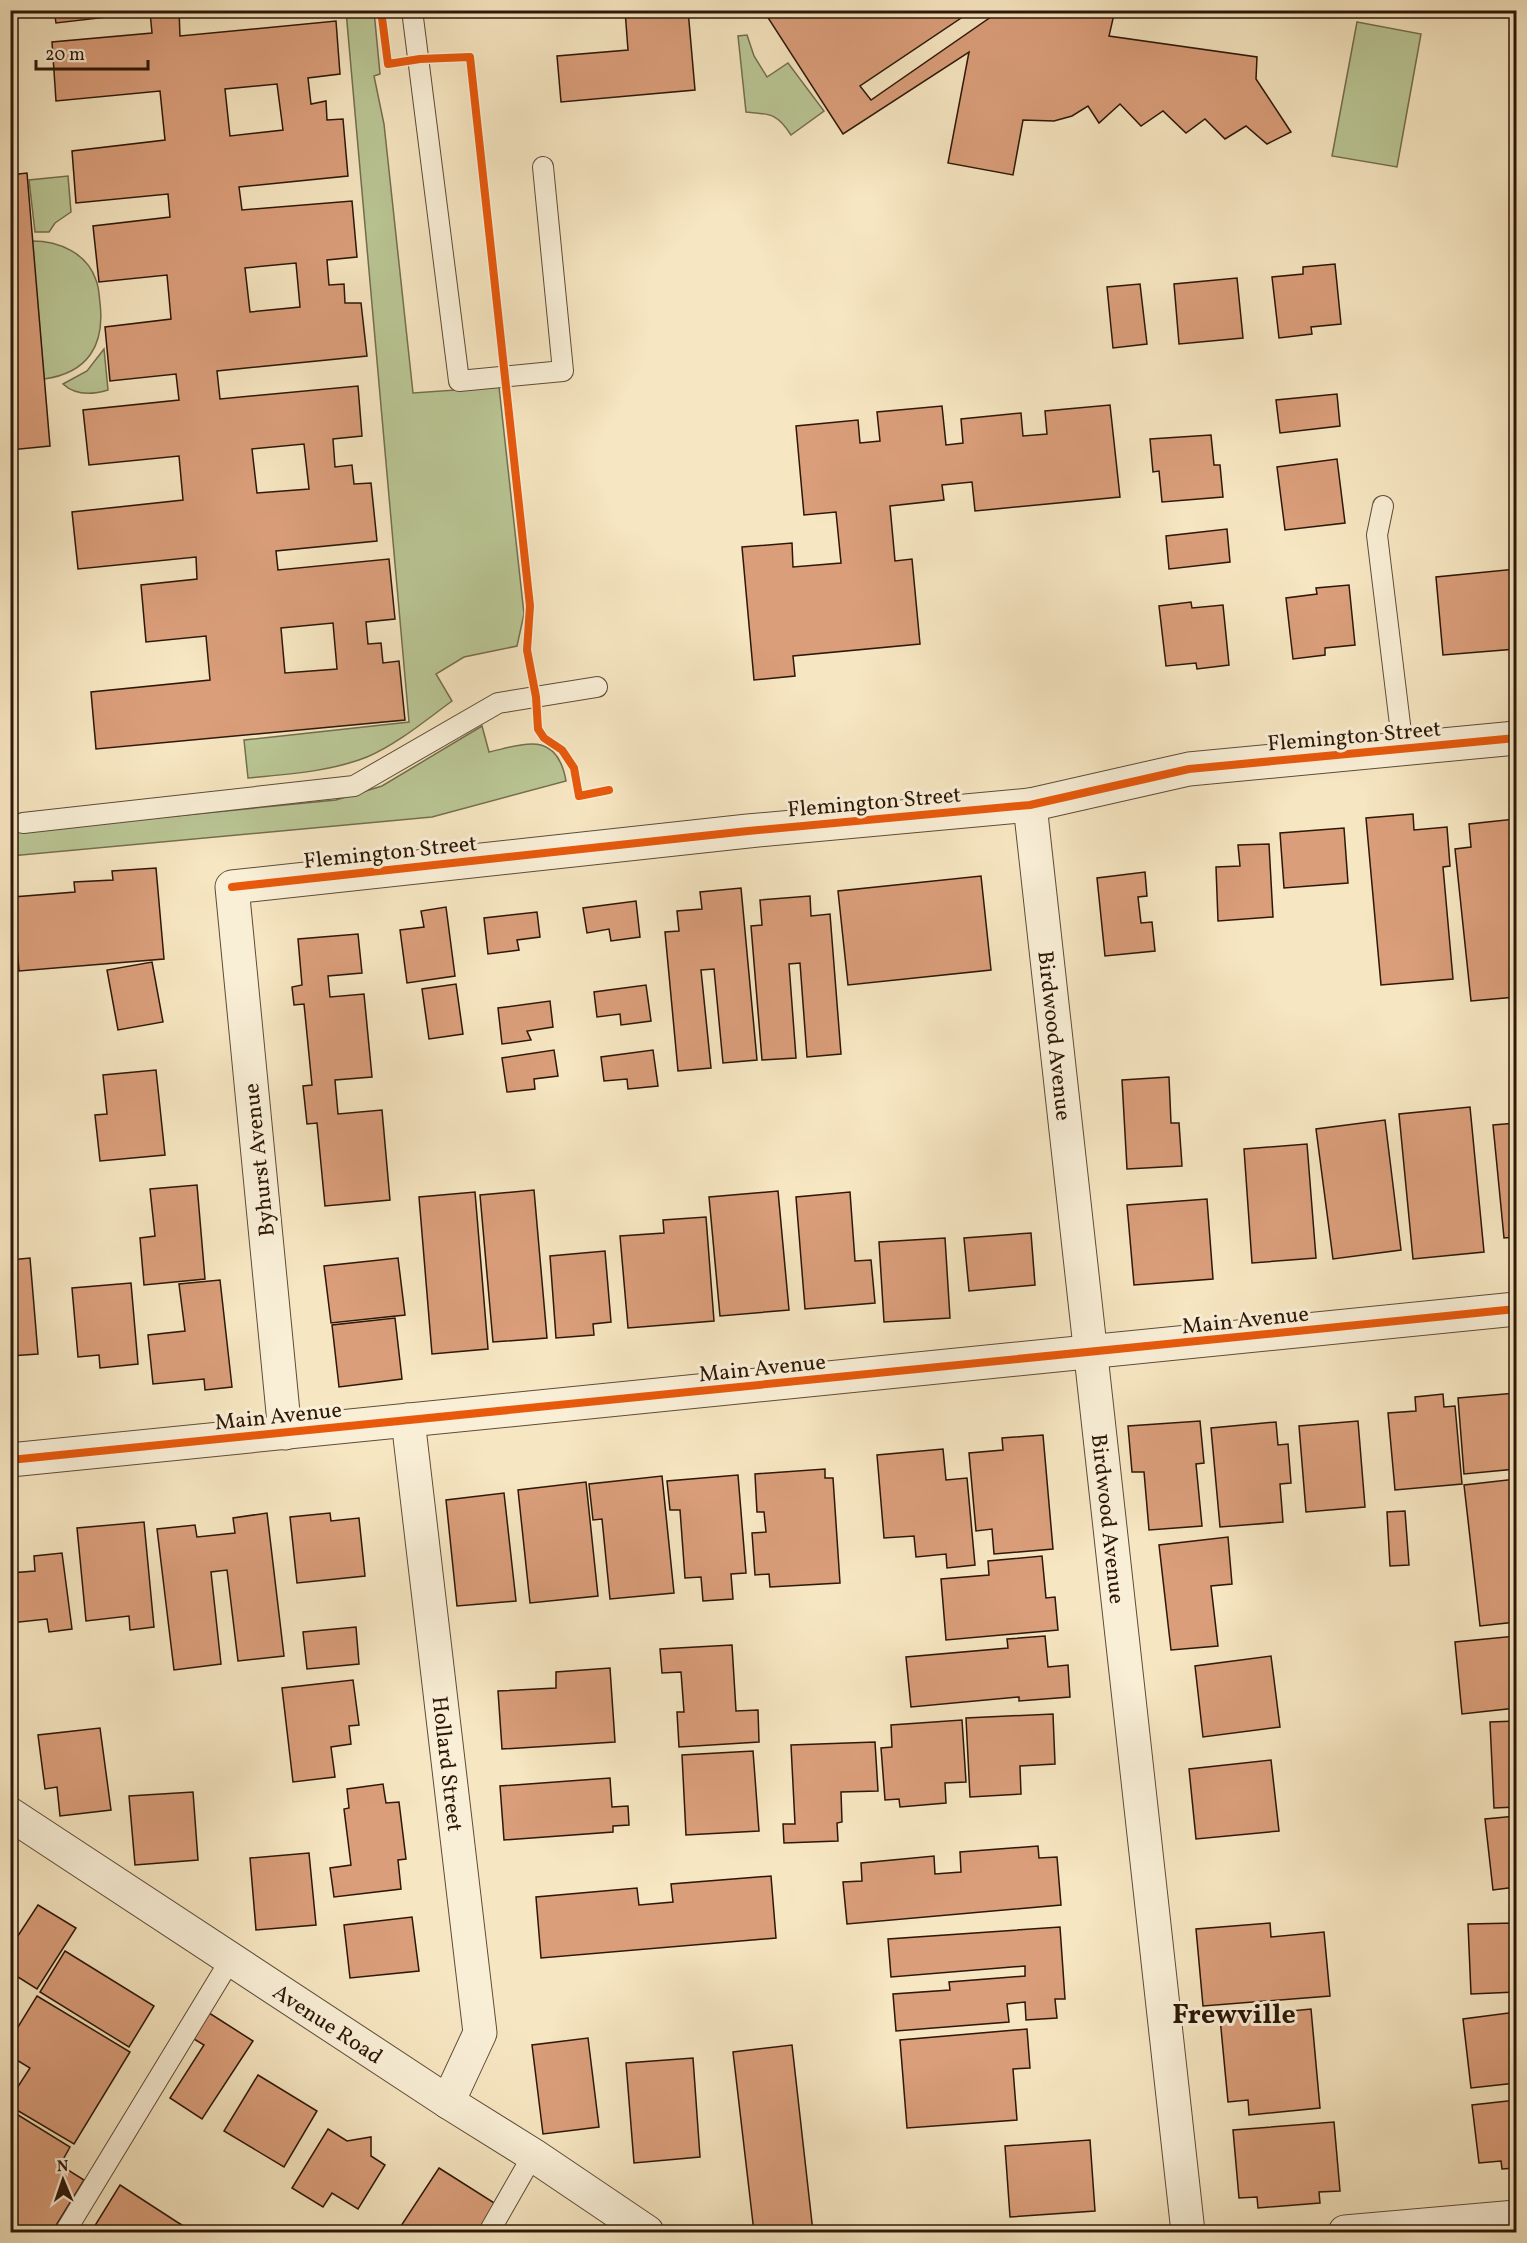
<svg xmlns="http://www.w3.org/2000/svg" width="1527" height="2243" viewBox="0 0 1527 2243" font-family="Vollkorn,serif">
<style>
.green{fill:#bac695;stroke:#746e4e;stroke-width:1.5}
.building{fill:#da9e7a;stroke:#2d1708;stroke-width:1.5;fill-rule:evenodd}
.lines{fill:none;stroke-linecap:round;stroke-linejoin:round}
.lane-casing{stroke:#5f4b36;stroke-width:22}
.street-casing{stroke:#5f4b36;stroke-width:35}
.lane{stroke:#f9efd7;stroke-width:20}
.street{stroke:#f9efd7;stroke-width:33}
.cycleway-casing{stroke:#f9efd7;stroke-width:11}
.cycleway{stroke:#e8590c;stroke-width:8}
.labels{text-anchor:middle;stroke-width:6;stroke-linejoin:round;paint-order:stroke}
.street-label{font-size:22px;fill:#2d1708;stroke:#f9efd7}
.district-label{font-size:28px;font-weight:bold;fill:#2d1708;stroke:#f9efd7}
</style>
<rect width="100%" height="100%" fill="#f6e6c1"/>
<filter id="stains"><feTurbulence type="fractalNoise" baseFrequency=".00333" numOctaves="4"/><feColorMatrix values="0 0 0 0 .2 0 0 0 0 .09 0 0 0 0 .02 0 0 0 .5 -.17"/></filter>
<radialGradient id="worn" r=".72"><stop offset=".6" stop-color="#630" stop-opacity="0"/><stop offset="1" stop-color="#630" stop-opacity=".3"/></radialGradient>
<g class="green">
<path d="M346,11H374L380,74L374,76L384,124L413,393L499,387L524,614L517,646L464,657L436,674L452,701C426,720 396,745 367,757C329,772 288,774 248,778L244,740L409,722Z"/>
<path d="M1357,22L1421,34L1397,167L1332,156Z"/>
<path d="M747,35L754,56L767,77L788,63L824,111L791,135C777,113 770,114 746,112L738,36Z"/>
<path d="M68,176L71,212L55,223L49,232H35L29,180Z"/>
<path d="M32,241C59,241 87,253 96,280C99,287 99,295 100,303C105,345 88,373 44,379Z"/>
<path d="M104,349L108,390C92,395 76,396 63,384L87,371Z"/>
<path d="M482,726L489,752C525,744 557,730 566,781L432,817L11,856V832L336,800L382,786Z"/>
</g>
<g class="building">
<path d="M54,10H179L180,36L336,21L340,74L308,78L311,104L326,101L327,120L343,119L348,176L239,187L242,210L352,201L357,257L327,260L329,285L344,284L345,303H361L367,356L217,371L220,399L358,386L362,436L333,439L335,467L352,465L354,484L371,483L377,541L276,551L278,570L389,559L395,619L366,622L368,644L381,643L383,663L399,661L405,720L96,749L91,692L210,680L206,636L146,642L141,585L197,579L196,557L78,569L72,512L183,500L179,456L89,465L83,410L179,400L176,374L110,381L105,327L171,319L167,275L99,282L93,226L170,217L168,194L76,203L72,151L165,140L160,91L56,101L52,42L152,33L150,12L56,23ZM277,84L283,130L230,136L225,89ZM296,263L300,307L250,312L245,268ZM304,444L309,489L257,493L252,449ZM333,623L337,669L285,673L281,628Z"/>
<path d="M625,10H688L695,90L561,102L557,56L628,50Z"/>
<path d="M763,10H973L860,86L871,100L1001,10H1115L1109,36L1257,57L1256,79L1291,132L1267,144L1246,126L1225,139L1205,119L1186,133L1163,111L1141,126L1120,104L1099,123L1088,106L1072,116L1054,121L1023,120L1013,175L948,163L969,52L843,134Z"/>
<path d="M27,173L50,446L10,450V175Z"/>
<path d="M1335,264L1341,324L1311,327L1312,334L1279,338L1272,277L1303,274V267Z"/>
<path d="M1237,278L1243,338L1179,344L1174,284Z"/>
<path d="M1140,284L1147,344L1113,348L1107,287Z"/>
<path d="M1337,394L1340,426L1280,433L1276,400Z"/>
<path d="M1110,405L1120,497L975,511L972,482L942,485L944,500L890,506L895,561L912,559L920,644L793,656L795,676L754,680L742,547L792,543L793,567L841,563L836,512L804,515L796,426L858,420L860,443L880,441L877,412L942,406L946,445L963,443L961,419L1021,413L1023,436L1047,434L1045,411Z"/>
<path d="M1211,435L1214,465H1220L1223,497L1162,502L1159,471L1153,472L1150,439Z"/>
<path d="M1337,459L1345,523L1285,530L1277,467Z"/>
<path d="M1227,529L1230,562L1169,569L1166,536Z"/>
<path d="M1516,569V649L1443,655L1436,577Z"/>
<path d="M1349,585L1355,645L1325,648V655L1293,659L1286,598L1317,594L1316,588Z"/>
<path d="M1191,602L1192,608L1223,605L1229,665L1197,669L1196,663L1166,666L1159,606Z"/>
<path d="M1413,814L1414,830L1447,827L1450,866L1443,867L1453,979L1381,985L1366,818Z"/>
<path d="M1515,819L1516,997L1471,1001L1455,849L1471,847L1469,824Z"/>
<path d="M1344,828L1348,883L1284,888L1280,833Z"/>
<path d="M1269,844L1273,917L1218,921L1216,867L1240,866L1238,845Z"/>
<path d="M156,868L164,959L19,971L13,897L75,892L74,882L113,880L112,871Z"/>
<path d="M1145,872L1147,896L1138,897L1141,923L1152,922L1155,951L1105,956L1097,878Z"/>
<path d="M981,876L991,970L848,985L838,891Z"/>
<path d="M741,888L757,1060L723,1063L714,969L701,970L711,1068L678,1071L665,932L679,931L677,911L702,909L700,892Z"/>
<path d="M810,896L811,916L830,914L841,1054L807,1057L800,963L789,964L796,1058L762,1060L751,926L762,925L760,900Z"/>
<path d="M636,901L640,937L611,941L609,929L587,933L583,908Z"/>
<path d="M446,907L455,976L407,983L400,930L424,927L421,911Z"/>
<path d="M537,912L540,937L517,940L519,950L488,954L484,918Z"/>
<path d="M358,934L362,973L328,976L330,997L364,994L372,1077L335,1080L338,1114L382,1110L390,1200L325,1206L317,1123L307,1124L303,1086L312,1085L304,1004L294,1005L292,987L302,985L298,939Z"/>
<path d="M152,962L163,1022L118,1030L107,970Z"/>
<path d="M456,984L463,1034L429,1039L422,989Z"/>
<path d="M646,985L651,1021L621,1025L620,1014L597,1017L594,992Z"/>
<path d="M550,1001L553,1027L527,1031L531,1040L502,1044L498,1008Z"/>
<path d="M554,1050L558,1076L534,1079L535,1089L507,1092L502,1058Z"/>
<path d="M653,1050L658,1086L628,1089L627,1079L604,1081L601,1057Z"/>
<path d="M156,1070L165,1155L100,1161L95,1115L107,1114L103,1075Z"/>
<path d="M1169,1077L1171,1123H1179L1182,1166L1127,1169L1122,1080Z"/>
<path d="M1470,1107L1484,1252L1413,1259L1399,1114Z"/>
<path d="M1385,1120L1401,1250L1333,1259L1316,1129Z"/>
<path d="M1516,1123V1237L1504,1238L1493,1125Z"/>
<path d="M1307,1144L1316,1258L1252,1263L1244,1149Z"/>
<path d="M197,1185L205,1279L144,1285L140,1238L155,1236L150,1189Z"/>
<path d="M534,1190L547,1338L493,1342L480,1195Z"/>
<path d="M778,1191L789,1310L720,1316L709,1197Z"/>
<path d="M475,1192L488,1349L432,1354L419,1197Z"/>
<path d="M850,1192L855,1261L871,1260L875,1303L805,1309L796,1197Z"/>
<path d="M1207,1199L1213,1279L1134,1285L1127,1205Z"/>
<path d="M706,1217L714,1321L628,1328L620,1236L664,1233L663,1220Z"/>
<path d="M1031,1233L1035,1285L969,1291L964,1238Z"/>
<path d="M945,1238L950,1318L884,1322L879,1242Z"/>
<path d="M605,1251L611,1322L593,1324L594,1335L556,1338L550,1256Z"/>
<path d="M30,1258L38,1354L10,1356V1260Z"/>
<path d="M398,1258L405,1315L331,1323L324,1266Z"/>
<path d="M220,1280L232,1387L205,1390L204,1379L153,1384L148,1335L185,1331L179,1284Z"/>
<path d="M131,1283L138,1364L100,1368L99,1355L78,1357L72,1288Z"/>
<path d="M395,1318L402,1379L339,1387L332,1325Z"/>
<path d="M1516,1393V1469L1464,1474L1458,1398Z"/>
<path d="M1443,1394L1444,1407L1455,1406L1462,1484L1395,1490L1388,1413L1416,1411L1415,1397Z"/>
<path d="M1200,1421L1204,1463L1196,1464L1202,1526L1149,1530L1144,1472H1132L1128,1426Z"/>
<path d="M1358,1421L1365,1507L1306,1512L1299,1426Z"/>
<path d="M1276,1422L1278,1445L1288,1444L1291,1483L1280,1484L1283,1522L1220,1527L1211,1428Z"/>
<path d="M1043,1435L1053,1549L994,1554L992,1529L976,1531L969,1453L1003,1450L1002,1438Z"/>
<path d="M943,1449L946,1480L967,1478L975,1565L947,1568L946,1554L916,1557L914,1536L884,1538L877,1455Z"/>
<path d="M825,1469V1478H833L840,1583L770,1587L769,1574L755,1575L752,1533L766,1532L764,1512H757L755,1474Z"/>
<path d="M738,1475L746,1573L731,1574L733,1599L703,1601L701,1577L685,1578L680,1510H670L667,1481Z"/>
<path d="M662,1476L674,1593L610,1599L602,1519L593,1520L589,1484Z"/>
<path d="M1516,1479V1622L1480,1626L1464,1485Z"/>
<path d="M586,1482L598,1596L530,1603L518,1490Z"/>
<path d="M504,1493L516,1601L457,1606L446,1500Z"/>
<path d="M1405,1511L1409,1565L1390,1566L1387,1512Z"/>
<path d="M267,1513L284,1656L238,1661L227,1570L211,1572L221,1664L174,1670L157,1529L195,1525L197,1537L235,1533L233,1518Z"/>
<path d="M330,1513L331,1521L359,1518L365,1576L297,1583L290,1517Z"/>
<path d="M144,1522L154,1627L130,1630L129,1616L86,1621L77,1528Z"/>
<path d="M1228,1537L1232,1584L1211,1586L1218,1646L1171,1650L1159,1545Z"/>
<path d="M62,1553L72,1629L49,1632L47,1619L10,1623V1573L35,1571L34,1556Z"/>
<path d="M1042,1556L1046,1598L1055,1597L1058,1630L946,1640L941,1579L989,1575L988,1561Z"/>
<path d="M356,1627L359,1664L307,1669L303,1632Z"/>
<path d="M1045,1636L1048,1667L1068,1665L1070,1697L1019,1701V1697L911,1707L906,1657L1008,1648L1007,1639Z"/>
<path d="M1516,1636V1708L1462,1714L1455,1642Z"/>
<path d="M732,1645L736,1711L758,1710L759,1742L679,1747L677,1712H684L681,1672L662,1673L660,1649Z"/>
<path d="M1271,1656L1280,1727L1203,1737L1195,1666Z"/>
<path d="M610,1668L615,1742L502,1749L498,1691L556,1688V1672Z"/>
<path d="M353,1680L359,1725L349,1726L351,1744L331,1747L335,1777L293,1782L282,1688Z"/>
<path d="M1053,1714L1055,1764L1020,1766L1021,1794L970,1797L966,1718Z"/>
<path d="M962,1720L966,1782L945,1783L946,1803L900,1807L899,1799L885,1800L881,1748L892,1747L891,1725Z"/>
<path d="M1516,1721V1807L1494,1808L1490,1722Z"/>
<path d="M100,1728L111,1810L60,1816L57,1787L45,1789L38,1735Z"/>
<path d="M875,1742L878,1791L841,1792L842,1822L837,1823L838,1841L784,1843L783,1824H795L791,1745Z"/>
<path d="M753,1751L759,1831L686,1835L682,1755Z"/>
<path d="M1271,1760L1279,1831L1196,1839L1189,1769Z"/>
<path d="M610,1778L612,1807L628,1806L629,1825L613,1826V1832L504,1840L500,1786Z"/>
<path d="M383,1784L386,1803L399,1802L406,1859L398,1860L401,1889L334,1897L330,1868L351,1865L344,1809L349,1808L347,1789Z"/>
<path d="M193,1792L198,1860L135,1865L129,1796Z"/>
<path d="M1516,1816V1887L1493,1890L1485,1819Z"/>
<path d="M1038,1846L1039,1858L1057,1857L1061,1905L847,1924L843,1882L862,1881L861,1863L934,1856L935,1874L961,1872L960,1852Z"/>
<path d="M309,1853L316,1925L256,1930L250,1858Z"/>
<path d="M771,1876L776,1938L541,1958L536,1897L637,1888L639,1905L673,1902L671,1884Z"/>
<path d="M38,1905L76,1928L37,1989L10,1972V1948Z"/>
<path d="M412,1917L419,1971L350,1978L344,1925Z"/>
<path d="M1270,1923L1271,1937L1324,1932L1330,1996L1203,2006L1196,1929Z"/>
<path d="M1516,1923V1992L1471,1994L1468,1924Z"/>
<path d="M1060,1927L1065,1999H1055L1057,2018L1026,2020L1025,2002L1007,2004L1009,2022L896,2031L893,1994L950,1990L949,1982L1025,1976V1966L891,1977L888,1939Z"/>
<path d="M65,1951L154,2006L129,2047L40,1992Z"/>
<path d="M37,1996L130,2052L74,2144L10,2106V2099L30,2068L10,2056V2040Z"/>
<path d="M1311,2009L1320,2108L1249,2115L1248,2100L1228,2102L1220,2018Z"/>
<path d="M206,2011L253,2041L202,2119L170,2098L204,2045L189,2036Z"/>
<path d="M1516,2012V2083L1471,2088L1463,2019Z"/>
<path d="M1027,2029L1030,2068L1013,2069L1017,2120L907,2128L900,2040Z"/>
<path d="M588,2038L599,2127L543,2134L532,2045Z"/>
<path d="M792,2045L813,2232H754L733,2052Z"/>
<path d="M693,2058L700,2157L634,2163L626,2063Z"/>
<path d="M258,2075L317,2111L284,2167L224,2131Z"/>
<path d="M1516,2100V2168L1502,2169L1501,2161L1479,2163L1472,2105Z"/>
<path d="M10,2110L70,2147L60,2165L84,2180L52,2232L10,2231Z"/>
<path d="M1334,2122L1340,2191L1319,2192L1320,2203L1258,2208L1257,2197L1239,2198L1233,2130Z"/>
<path d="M328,2129L347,2141L371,2137V2156L385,2165L358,2209L332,2193L323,2207L292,2188Z"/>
<path d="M1090,2140L1095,2211L1010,2217L1005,2146Z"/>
<path d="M439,2168L499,2206L482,2232H397Z"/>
<path d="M120,2185L177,2222L194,2232H91Z"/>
</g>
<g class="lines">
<defs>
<g id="lane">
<path d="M412,10L459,381L563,371L543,167"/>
<path d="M1383,506L1377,535L1403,749"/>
<path d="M23,823L354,786L498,703L597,687"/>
<path d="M65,2232L231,1959"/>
<path d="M489,2232L533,2155"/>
</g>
<g id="street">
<path id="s1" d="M1030,805L1188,2232"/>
<path id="s2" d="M408,1420L480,2033L448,2102"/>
<path d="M285,1433L232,887L748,831L1030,805L1189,769L1516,738"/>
<path d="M10,1460L1516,1309"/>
<path id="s3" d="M10,1814L448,2102L533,2155L647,2232"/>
<path d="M1345,2232L1516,2217"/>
</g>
</defs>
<use href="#lane" class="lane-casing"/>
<use href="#street" class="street-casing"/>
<use href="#lane" class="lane"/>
<use href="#street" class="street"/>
<defs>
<g id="cycleway">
<path d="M381,10L388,64L420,59L470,57L530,606L527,650L536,697L538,729L544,738L562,750L574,768L579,796L609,790"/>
<path d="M232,887L748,831L1030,805L1189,769L1516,738"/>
<path d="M10,1460L1516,1309"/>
</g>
</defs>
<use href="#cycleway" class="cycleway-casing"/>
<use href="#cycleway" class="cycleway"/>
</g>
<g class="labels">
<g class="street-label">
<text transform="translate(1354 735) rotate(-5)" y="8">Flemington Street</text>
<text transform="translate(874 801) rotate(-5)" y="8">Flemington Street</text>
<text transform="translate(390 851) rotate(-6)" y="8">Flemington Street</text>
<text dy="8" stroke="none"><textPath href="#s1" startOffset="232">Birdwood Avenue</textPath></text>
<text transform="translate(258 1160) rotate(-96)" y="8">Byhurst Avenue</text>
<text transform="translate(1245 1319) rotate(-6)" y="8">Main Avenue</text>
<text transform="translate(762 1367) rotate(-6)" y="8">Main Avenue</text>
<text transform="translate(278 1415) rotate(-6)" y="8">Main Avenue</text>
<text dy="8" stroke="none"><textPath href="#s1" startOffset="718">Birdwood Avenue</textPath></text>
<text dy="8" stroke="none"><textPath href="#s2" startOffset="346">Hollard Street</textPath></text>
<text dy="8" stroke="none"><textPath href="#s3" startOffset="381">Avenue Road</textPath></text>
</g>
<g class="district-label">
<text x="1234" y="2023">Frewville</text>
</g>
</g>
<rect width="1527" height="2243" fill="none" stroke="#f6e6c1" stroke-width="36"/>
<rect x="12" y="12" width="1503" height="2219" fill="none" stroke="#2d1708" stroke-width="3"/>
<rect x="18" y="18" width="1491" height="2207" fill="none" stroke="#2d1708" stroke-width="1.5"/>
<g transform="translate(63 2180) rotate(358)" stroke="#f9efd7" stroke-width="4.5" paint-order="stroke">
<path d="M0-4.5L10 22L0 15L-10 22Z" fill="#2d1708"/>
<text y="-9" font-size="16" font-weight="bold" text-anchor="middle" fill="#2d1708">N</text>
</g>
<path d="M36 60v9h112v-9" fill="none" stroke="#2d1708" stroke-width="3"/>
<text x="45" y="60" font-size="18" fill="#2d1708" stroke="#f9efd7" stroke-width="4.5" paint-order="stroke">20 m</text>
<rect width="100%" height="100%" filter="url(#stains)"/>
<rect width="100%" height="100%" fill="url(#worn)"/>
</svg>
